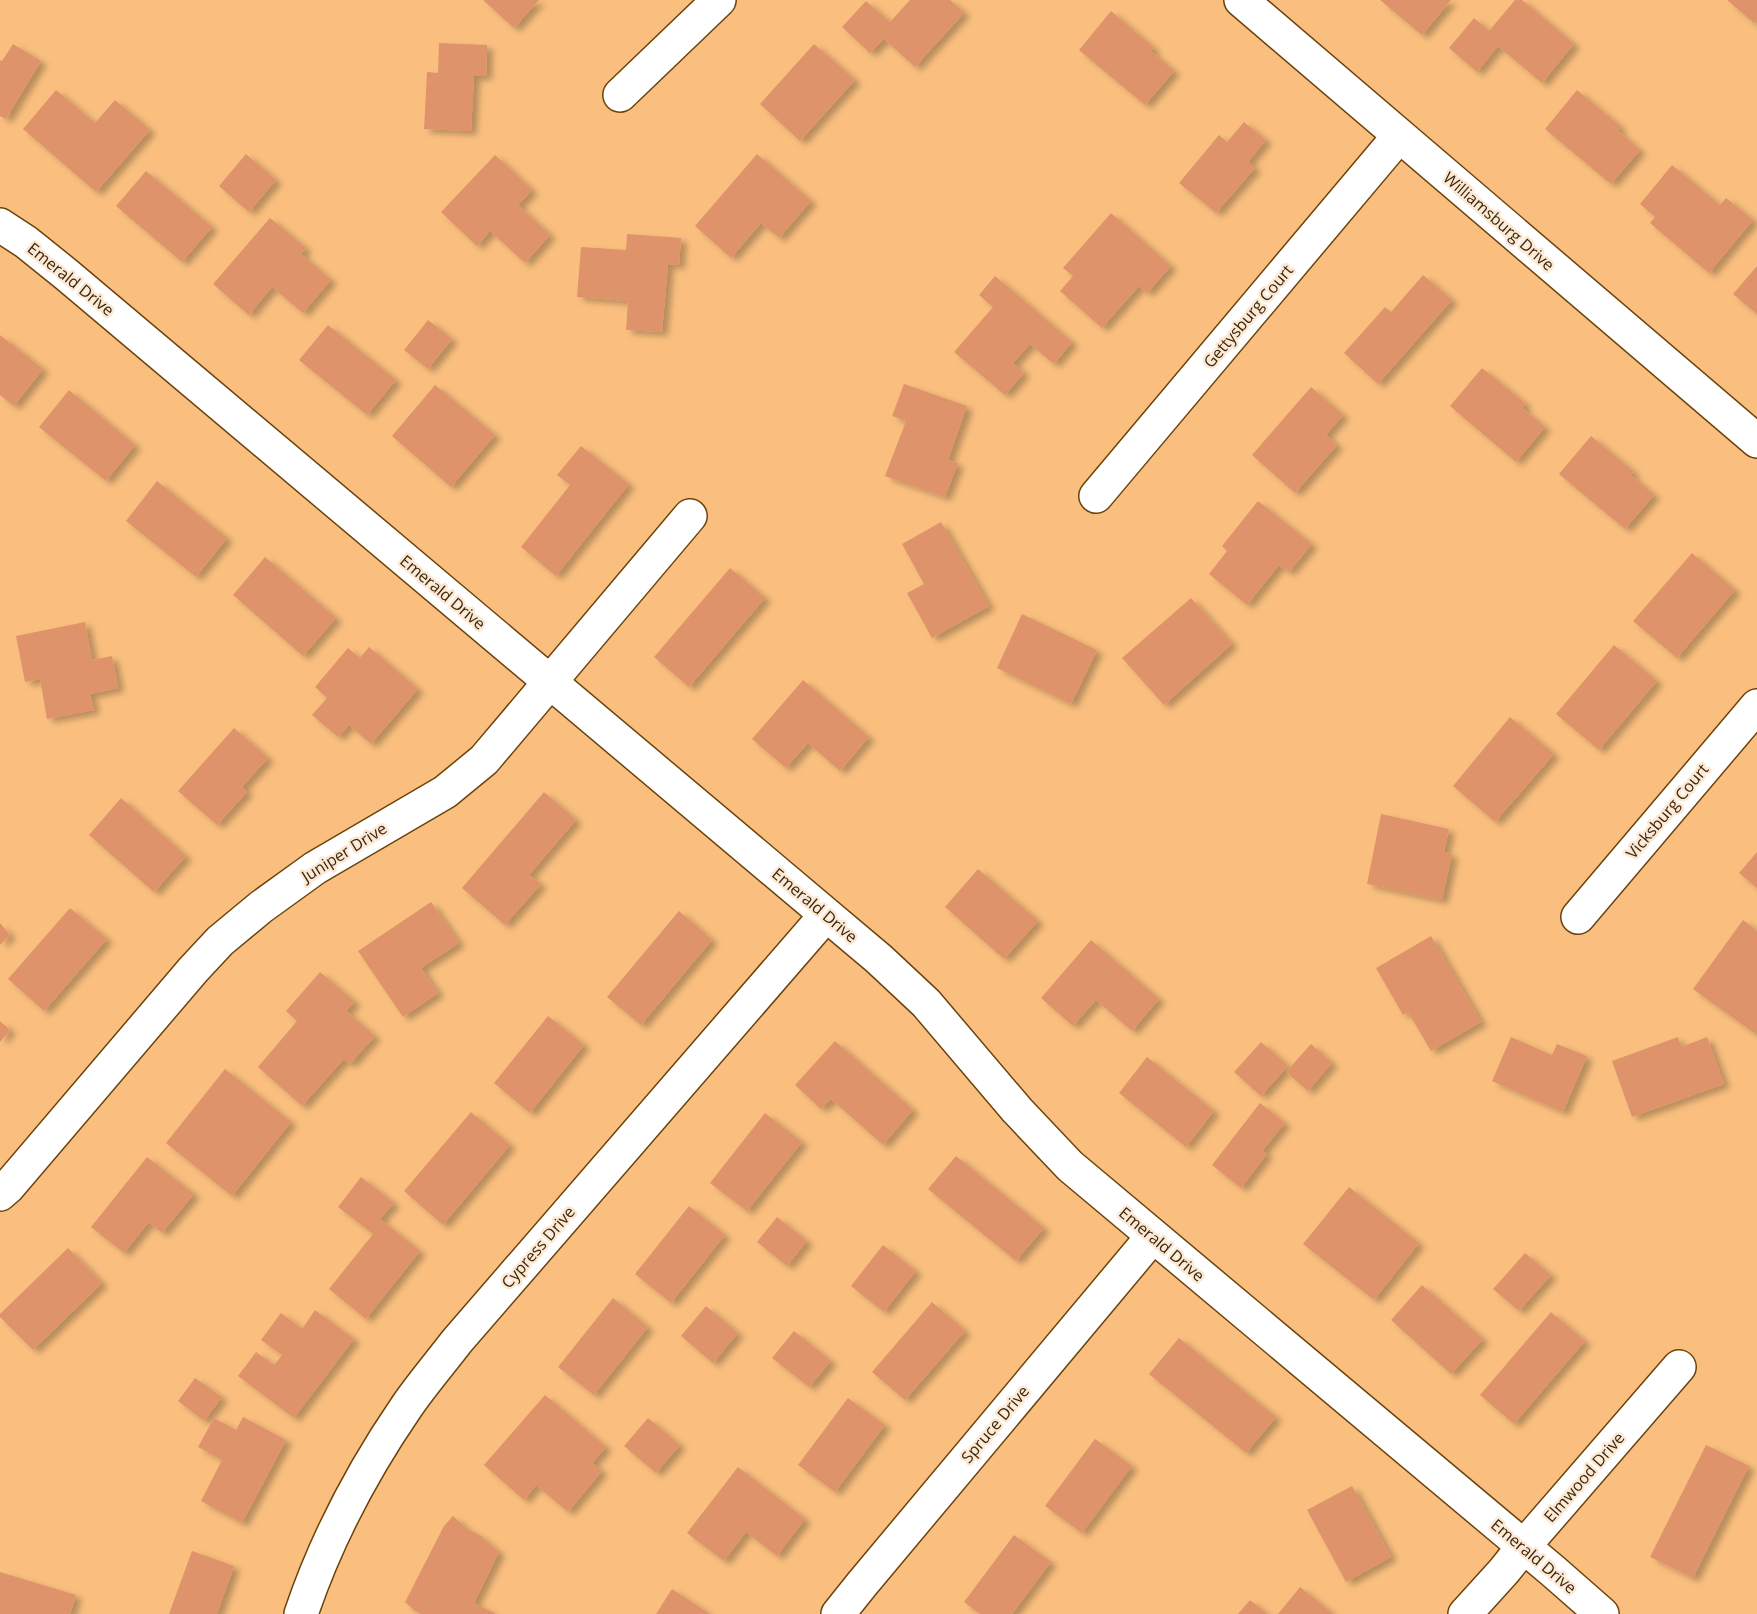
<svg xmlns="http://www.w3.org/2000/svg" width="1757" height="1614" viewBox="0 0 1757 1614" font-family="'Open Sans',sans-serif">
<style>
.building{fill:#de936b;filter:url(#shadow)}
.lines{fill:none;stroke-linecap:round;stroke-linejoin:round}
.minor-casing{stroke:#6b430d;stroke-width:36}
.minor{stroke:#fff;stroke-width:33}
.labels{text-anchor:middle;stroke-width:5;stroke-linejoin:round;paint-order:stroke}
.street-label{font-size:16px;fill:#3d260a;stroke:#fbe9d6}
</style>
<defs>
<filter id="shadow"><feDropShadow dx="6" dy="4" stdDeviation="3" flood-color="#0004"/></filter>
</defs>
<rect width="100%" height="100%" fill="#fabf7e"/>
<g class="building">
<path d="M483,0H539L514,28Z"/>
<path d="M910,0H950L964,13L915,67L884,39L870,53L842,27L866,1L890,22Z"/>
<path d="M1380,0H1451L1422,35Z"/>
<path d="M1515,0H1522L1574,44L1542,83L1498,46L1477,72L1449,48L1474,18L1489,31Z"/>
<path d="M1727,0H1757V19L1754,23Z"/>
<path d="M1111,11L1154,48L1151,51L1174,71L1145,105L1079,50Z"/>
<path d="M439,43L487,45L486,76H474L471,131L424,129L427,72L438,73Z"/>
<path d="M13,44L41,61L6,119L0,116V60L2,61Z"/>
<path d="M814,44L855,80L800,141L760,104Z"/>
<path d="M56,90L95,123L115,100L150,130L96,192L23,129Z"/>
<path d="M1577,90L1621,127L1617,130L1640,150L1611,184L1545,129Z"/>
<path d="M1244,122L1266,140L1248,162L1255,168L1216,213L1179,183L1219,135L1227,142Z"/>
<path d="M246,154L276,180L249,212L219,186Z"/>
<path d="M757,154L811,201L779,238L761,223L731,258L695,226Z"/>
<path d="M495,155L532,190L518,205L550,235L525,263L490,231L477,246L441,212Z"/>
<path d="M1672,165L1720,205L1726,198L1753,220L1709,273L1650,223L1655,217L1640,204Z"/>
<path d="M146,171L212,227L182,262L116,206Z"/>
<path d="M1111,213L1171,266L1147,293L1139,286L1102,328L1060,291L1073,276L1063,268Z"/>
<path d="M270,218L306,248L301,254L331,280L303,313L272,287L249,315L213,284Z"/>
<path d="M627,234L681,238L679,265L668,264L662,332L626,330L628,301L577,297L581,247L626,250Z"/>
<path d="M1757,266V314L1733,294Z"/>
<path d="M1423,275L1452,300L1378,384L1344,353L1385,307L1391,312Z"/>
<path d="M995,276L1072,342L1054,364L1030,344L1013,363L1024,373L1005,395L954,352L993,307L979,295Z"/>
<path d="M428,320L452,339L428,369L404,350Z"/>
<path d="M328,325L396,380L367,415L299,360Z"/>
<path d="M0,335L43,369L14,406L0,395Z"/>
<path d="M1482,368L1526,404L1522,408L1545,427L1516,462L1450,406Z"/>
<path d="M904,384L967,406L948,460L958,463L945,497L885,476L906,421L892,416Z"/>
<path d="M435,385L495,435L451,487L392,436Z"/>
<path d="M1311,387L1343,415L1326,435L1337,445L1295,493L1252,455Z"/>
<path d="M69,390L135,445L106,481L39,427Z"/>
<path d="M1591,436L1634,472L1631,475L1654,495L1625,529L1559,474Z"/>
<path d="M581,446L629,484L556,576L521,547L570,485L557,475Z"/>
<path d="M157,481L227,538L196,577L126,521Z"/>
<path d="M1258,501L1312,544L1289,572L1279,565L1247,605L1209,574L1227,551L1222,546Z"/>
<path d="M941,522L989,606L932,638L907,593L924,584L902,544Z"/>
<path d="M1692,553L1735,590L1677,658L1633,621Z"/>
<path d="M265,557L336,618L303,656L233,595Z"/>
<path d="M730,568L765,598L689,687L654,657Z"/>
<path d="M1191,598L1232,644L1164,705L1122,658Z"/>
<path d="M1022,614L1097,650L1071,704L997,668Z"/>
<path d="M85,622L92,660L112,656L118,688L90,694L94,710L47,719L40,679L25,682L16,636Z"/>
<path d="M1614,645L1657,681L1599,750L1556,714Z"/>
<path d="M369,647L418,689L371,744L349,725L338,737L312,715L327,698L315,687L348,648L360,658Z"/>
<path d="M803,680L869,737L840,771L808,743L786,768L752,739Z"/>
<path d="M1510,717L1554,754L1495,822L1453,786Z"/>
<path d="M234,728L268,758L242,787L247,792L217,825L178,791Z"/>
<path d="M544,792L576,820L529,875L541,884L505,925L462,888Z"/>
<path d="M121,798L186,856L154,892L89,835Z"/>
<path d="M1381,814L1449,829L1444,852L1452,854L1442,900L1367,884Z"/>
<path d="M1757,852V888L1739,873Z"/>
<path d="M978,869L1038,921L1004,959L945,907Z"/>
<path d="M431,902L459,943L421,968L438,993L403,1017L358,951Z"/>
<path d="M70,908L107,939L44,1011L8,979Z"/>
<path d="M679,911L712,940L641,1025L607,997Z"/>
<path d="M1743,920L1757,931V1030L1754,1033L1693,989Z"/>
<path d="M0,923L10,935L0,945Z"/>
<path d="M1431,936L1481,1022L1431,1051L1408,1012L1403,1015L1376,968Z"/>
<path d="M1091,940L1159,999L1132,1031L1096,1000L1073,1026L1041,998Z"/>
<path d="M320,972L355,1002L346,1011L375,1036L350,1064L344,1059L302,1106L258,1067L297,1021L286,1011Z"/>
<path d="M548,1016L584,1045L530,1113L494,1083Z"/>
<path d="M0,1021L10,1030L0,1042Z"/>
<path d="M1511,1037L1552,1055L1557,1044L1587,1056L1563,1112L1492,1081Z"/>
<path d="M1678,1037L1681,1047L1707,1037L1724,1084L1632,1117L1612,1061Z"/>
<path d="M835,1041L913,1110L883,1145L831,1099L821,1109L795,1085Z"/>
<path d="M1261,1042L1288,1066L1261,1096L1234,1072Z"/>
<path d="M1311,1044L1332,1063L1308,1091L1286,1072Z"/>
<path d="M1147,1057L1214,1111L1186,1147L1119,1093Z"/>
<path d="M225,1069L291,1122L232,1196L166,1143Z"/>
<path d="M1260,1103L1285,1123L1262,1151L1267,1154L1241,1188L1212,1165Z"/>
<path d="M471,1112L510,1145L443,1225L404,1191Z"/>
<path d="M765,1113L802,1142L747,1211L710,1183Z"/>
<path d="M956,1156L1044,1228L1016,1261L928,1189Z"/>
<path d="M147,1157L194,1194L162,1233L149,1222L124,1253L91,1227Z"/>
<path d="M361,1177L394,1203L380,1219L420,1251L366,1319L329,1289L373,1234L338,1207Z"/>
<path d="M1349,1187L1419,1243L1374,1300L1303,1244Z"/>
<path d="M689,1206L725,1235L671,1303L635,1274Z"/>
<path d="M777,1217L807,1241L787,1266L757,1242Z"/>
<path d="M883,1245L916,1271L884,1312L851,1286Z"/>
<path d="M68,1248L102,1283L33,1350L0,1317V1314Z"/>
<path d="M1525,1253L1551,1275L1519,1311L1493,1289Z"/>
<path d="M1422,1285L1483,1339L1451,1374L1391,1320Z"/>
<path d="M613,1298L648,1327L594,1395L558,1367Z"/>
<path d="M932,1302L965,1331L905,1400L872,1372Z"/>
<path d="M706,1306L738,1333L713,1363L681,1336Z"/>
<path d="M315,1310L354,1339L294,1418L238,1376L256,1352L274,1365L282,1355L261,1340L281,1313L302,1329Z"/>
<path d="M1551,1312L1585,1341L1514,1424L1480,1395Z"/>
<path d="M794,1331L831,1361L809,1387L772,1358Z"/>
<path d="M1179,1338L1276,1417L1246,1453L1149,1374Z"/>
<path d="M195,1378L222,1397L204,1421L178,1401Z"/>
<path d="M545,1395L606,1447L592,1463L602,1471L568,1512L536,1485L524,1500L484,1465Z"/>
<path d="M848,1398L885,1425L835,1492L798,1465Z"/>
<path d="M243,1417L286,1440L242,1523L201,1501L222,1460L198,1447L214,1418L236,1430Z"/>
<path d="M648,1418L680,1445L656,1473L624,1446Z"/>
<path d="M1095,1439L1132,1466L1082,1533L1045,1506Z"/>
<path d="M1706,1445L1749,1466L1693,1578L1650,1557Z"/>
<path d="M738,1467L805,1519L777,1556L746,1532L724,1561L687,1533Z"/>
<path d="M1352,1486L1391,1557L1346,1582L1307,1510Z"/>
<path d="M453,1516L467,1529L481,1536L499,1552L474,1603L496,1614H421L414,1610L405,1602L444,1526Z"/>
<path d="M1014,1535L1051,1562L1012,1614H980L964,1602Z"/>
<path d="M192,1551L234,1566L217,1614H169Z"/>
<path d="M0,1572L76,1595L70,1614H0Z"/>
<path d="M1300,1587L1333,1614H1278Z"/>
<path d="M672,1589L710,1614H656Z"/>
<path d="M1250,1600L1267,1614H1238Z"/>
</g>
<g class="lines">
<defs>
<g id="minor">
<path d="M1241,0L1757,441"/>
<path d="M620,95L719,0"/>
<path d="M0,225L26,242L67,275L879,959L926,1003L1017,1110L1070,1166L1553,1571L1602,1614"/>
<path d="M1096,496L1399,136"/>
<path d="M1578,917L1757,706"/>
<path d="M0,1194L8,1187L193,970L220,941L261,907L315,868L445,792L484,760L690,516"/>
<path d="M301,1614C326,1540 363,1470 407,1406C422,1384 441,1362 457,1341L826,915"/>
<path d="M838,1614L862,1584L1153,1236"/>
<path d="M1465,1614L1504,1571L1524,1546L1679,1367"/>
</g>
</defs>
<use href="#minor" class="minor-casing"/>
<use href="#minor" class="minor"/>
</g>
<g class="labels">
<g class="street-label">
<text transform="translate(1499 221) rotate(41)" y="6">Williamsburg Drive</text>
<text transform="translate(71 279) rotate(39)" y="6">Emerald Drive</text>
<text transform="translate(1248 316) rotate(-50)" y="6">Gettysburg Court</text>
<text transform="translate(443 592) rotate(40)" y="6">Emerald Drive</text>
<text transform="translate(1667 811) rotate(-50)" y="6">Vicksburg Court</text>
<text transform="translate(344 852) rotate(-32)" y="6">Juniper Drive</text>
<text transform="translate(815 905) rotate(40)" y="6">Emerald Drive</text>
<text transform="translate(1162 1244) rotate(40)" y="6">Emerald Drive</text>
<text transform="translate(538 1247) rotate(-49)" y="6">Cypress Drive</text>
<text transform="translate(995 1424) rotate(-50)" y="6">Spruce Drive</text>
<text transform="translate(1584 1477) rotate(-49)" y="6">Elmwood Drive</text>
<text transform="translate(1534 1556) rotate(40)" y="6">Emerald Drive</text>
</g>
</g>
</svg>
